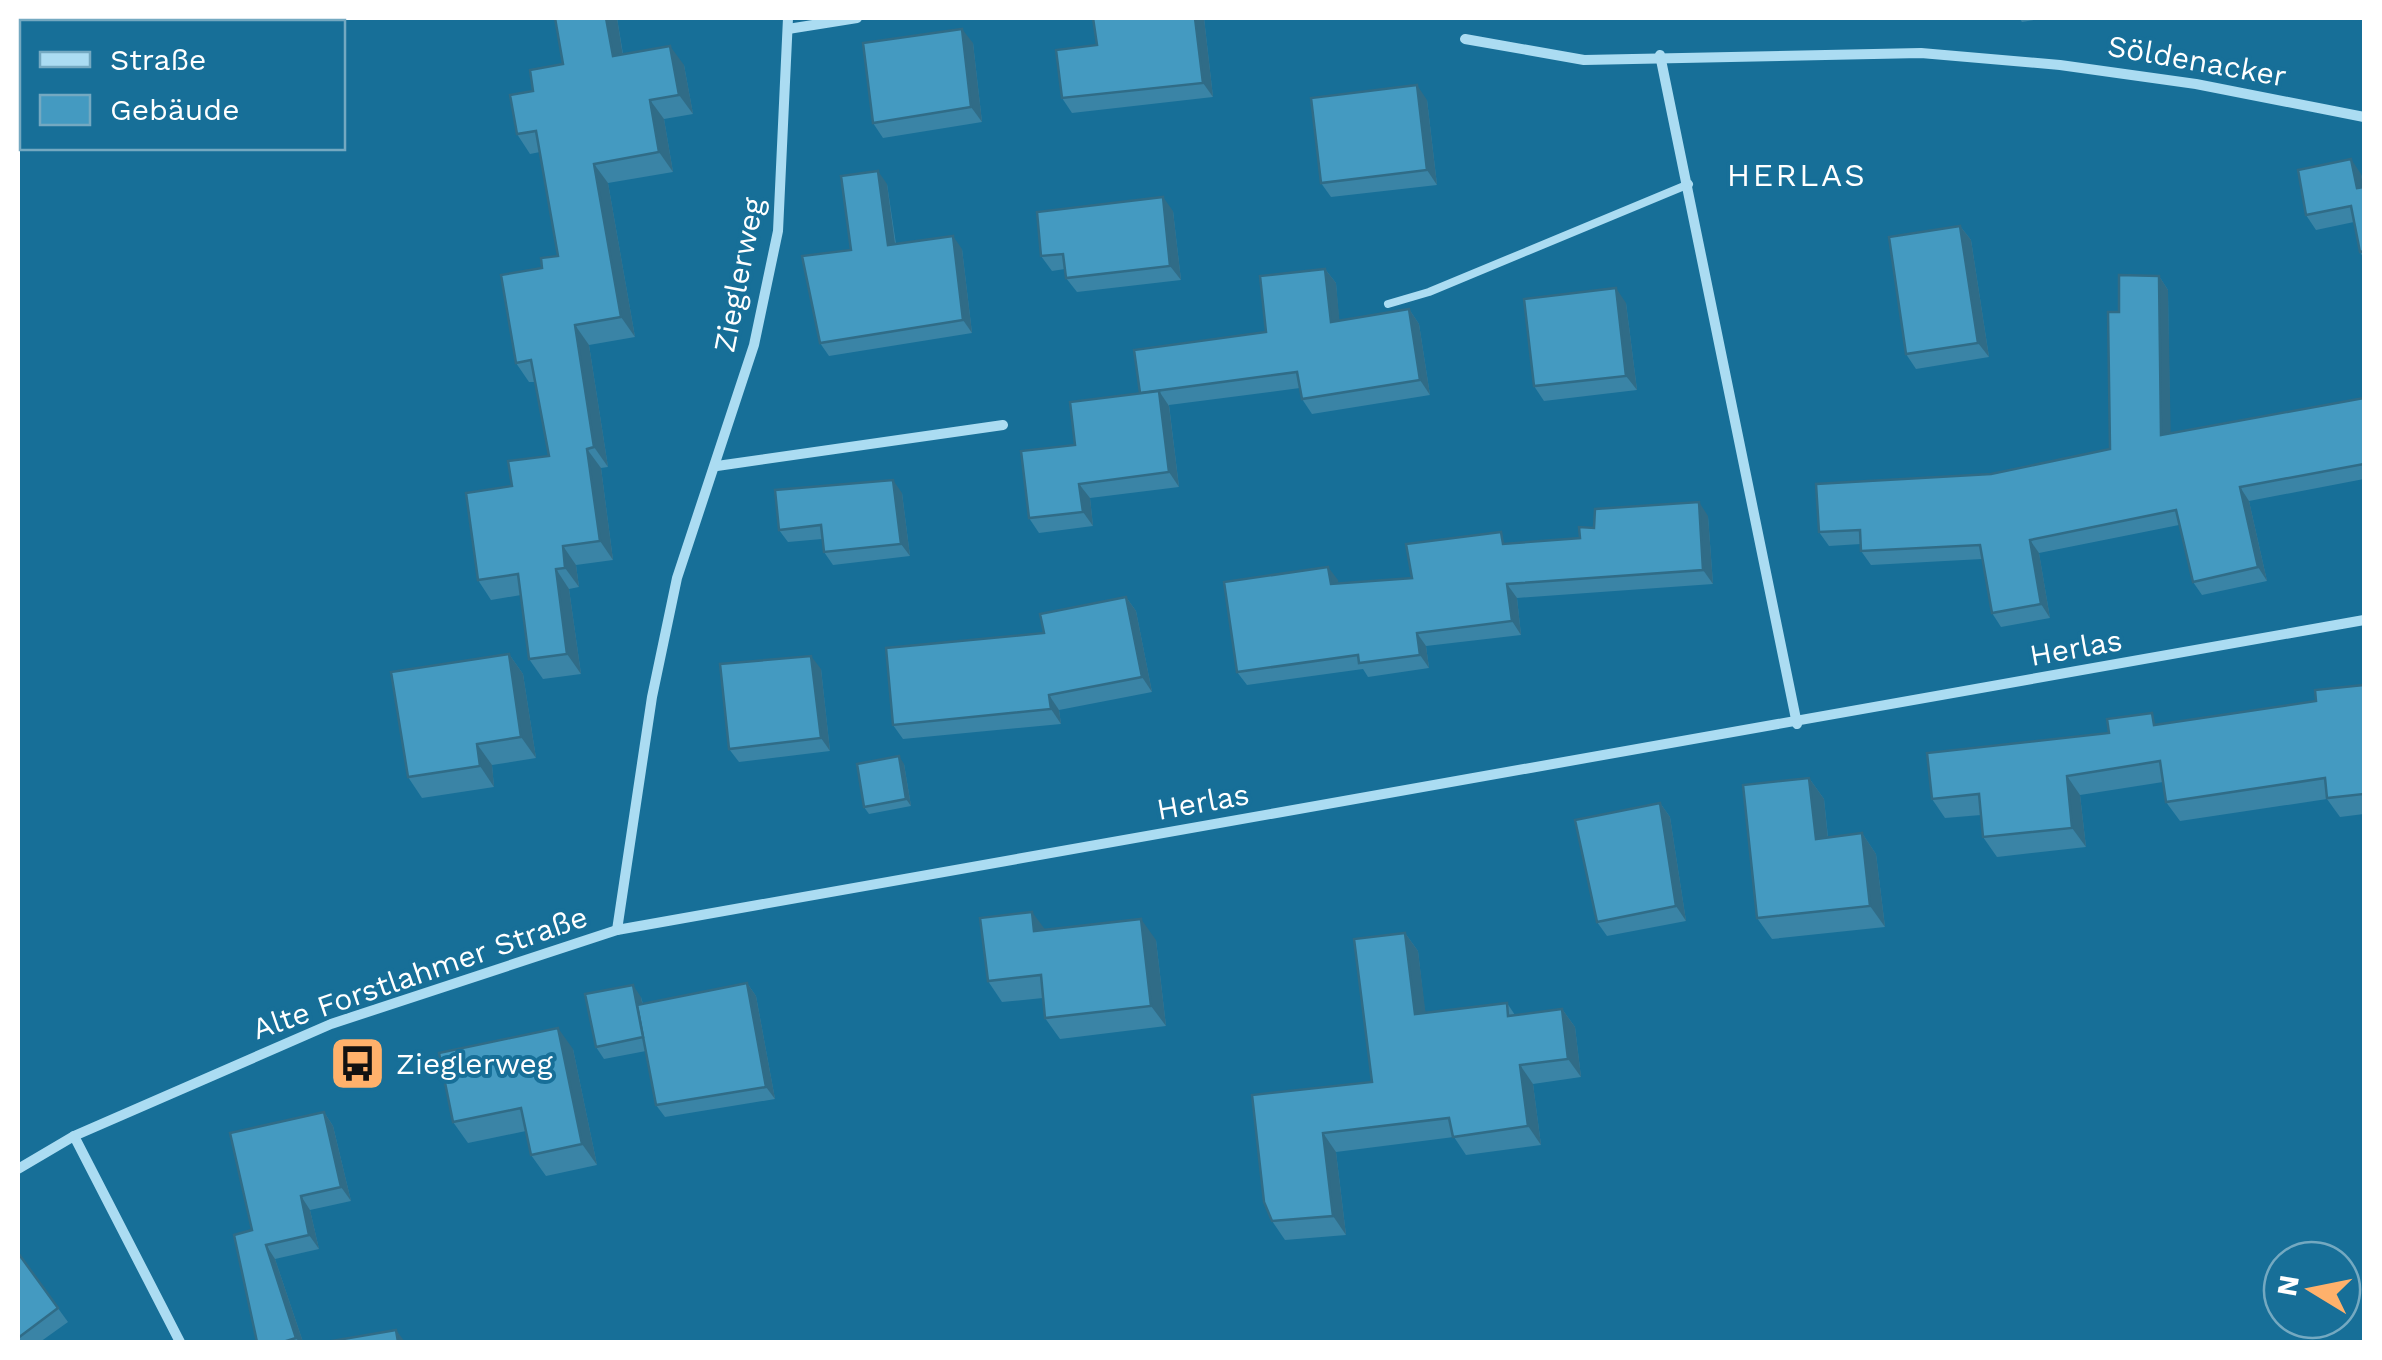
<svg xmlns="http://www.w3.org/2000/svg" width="2382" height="1360" viewBox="0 0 2382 1360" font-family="'Work Sans',sans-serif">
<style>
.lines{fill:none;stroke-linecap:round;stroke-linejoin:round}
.lane{stroke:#abdcf2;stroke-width:8}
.street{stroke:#abdcf2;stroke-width:10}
.wall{fill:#3a84a6}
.shaded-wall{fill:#306c87}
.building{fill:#449ac1;stroke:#306c87;stroke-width:2.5}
.labels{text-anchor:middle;stroke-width:8;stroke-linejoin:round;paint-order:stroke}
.street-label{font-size:30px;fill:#fff;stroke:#176f98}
.poi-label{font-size:30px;fill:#fff;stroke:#176f98;text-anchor:start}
.neighbourhood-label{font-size:32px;letter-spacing:2.5px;fill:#fff;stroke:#176f98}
</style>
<rect width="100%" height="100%" fill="#176f98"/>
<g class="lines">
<path class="lane" d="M1388,304L1429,292L1689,184"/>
<g class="street">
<path d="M788,29L857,18"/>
<path d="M1465,39L1584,60L1921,53L2060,65L2196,84L2364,117"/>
<path d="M1660,55L1797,724"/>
<path d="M717,466L1003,425"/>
<path d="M617,930L652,697L677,578L754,345L778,231L788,18"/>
<path d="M74,1136L180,1342"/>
<path d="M18,1169L74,1136L331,1024L617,930L2364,620"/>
</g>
</g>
<g class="wall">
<path d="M555,18H617L623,54L684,65L693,114L664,119L673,172L608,183L635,337L589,345L608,467L601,468L613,560L576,565L579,587L569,589L581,674L543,679L529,659L521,595L491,600L478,580L512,486L549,456L535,382H529L516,363L542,268L558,256L540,152L530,154L517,134L533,91L563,64Z"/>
<path d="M1204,18L1213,97L1072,113L1062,98L1097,45Z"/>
<path d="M2019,18H2046L2022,22Z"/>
<path d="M973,43L982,122L883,138L873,123Z"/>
<path d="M1427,100L1437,185L1331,197L1321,183Z"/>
<path d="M2361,174L2364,187V259L2360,252L2354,222L2316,230L2306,215Z"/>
<path d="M887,184L896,244L962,249L972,333L829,356L820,343L851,250Z"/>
<path d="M1173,211L1181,280L1077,292L1066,278L1065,269L1052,271L1041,256Z"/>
<path d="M1960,226L1971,240L1989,357L1916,369L1906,354Z"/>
<path d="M1325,269L1336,283L1339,321L1409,309L1419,324L1430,395L1312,414L1302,399L1300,388L1169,405L1179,487L1090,498L1093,526L1039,533L1029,518L1075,445L1140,394L1266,332Z"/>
<path d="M2159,276L2168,290L2170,433L2364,398V479L2249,501L2267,581L2202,595L2193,582L2179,525L2039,553L2050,618L2001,627L1992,613L1982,559L1871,565L1861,551V544L1829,546L1819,532L1991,474L2110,449L2119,312Z"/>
<path d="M1626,303L1637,390L1544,401L1534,386Z"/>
<path d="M902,493L910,556L833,565L824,552L822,539L788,542L779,530Z"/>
<path d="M1708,516L1713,584L1517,598L1521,635L1426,646L1429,668L1368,677L1363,669L1247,685L1237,672L1328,567L1338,583L1412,578L1509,543L1580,538L1594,528Z"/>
<path d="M1126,597L1136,611L1152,692L1059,710L1061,724L903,739L893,725L1044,633Z"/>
<path d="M509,654L523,674L536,758L492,765L494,787L422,798L408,777Z"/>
<path d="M821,669L830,751L739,762L729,749Z"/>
<path d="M2364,685V814L2340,817L2327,799L2180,821L2166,802L2163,782L2080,795L2086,847L1997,857L1983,837L1981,815L1945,818L1932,799L2109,733L2160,724L2316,701Z"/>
<path d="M904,764L911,806L869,814L864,807Z"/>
<path d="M1809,778L1824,799L1828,837L1862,833L1876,854L1885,927L1772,939L1757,918Z"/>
<path d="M1660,803L1670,817L1686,921L1607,936L1597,922Z"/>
<path d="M1045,930L1156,940L1166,1026L1060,1039L1045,1018L1043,998L1002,1002L988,981Z"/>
<path d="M1405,933L1418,951L1425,1013L1507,1003L1515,1015L1562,1009L1575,1027L1581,1077L1533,1084L1541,1145L1466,1155L1454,1137L1336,1152L1346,1235L1285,1240L1272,1221L1252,1095L1372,1082Z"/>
<path d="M747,983L756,996L775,1099L665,1117L656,1105L646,1051L604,1059L596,1047L641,997L643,1004Z"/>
<path d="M573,1049L597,1165L546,1176L531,1155L526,1131L468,1143L453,1122Z"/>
<path d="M324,1112L333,1126L351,1201L310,1210L319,1249L275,1259L303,1342H257L252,1230Z"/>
<path d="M18,1253L68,1322L40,1342H18Z"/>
</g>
<g class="shaded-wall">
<path d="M606,18H617L626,75L613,56Z"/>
<path d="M1195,18H1204L1213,97L1203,83Z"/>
<path d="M962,29L973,43L982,122L971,107Z"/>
<path d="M670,46L684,65L693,114L679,95Z"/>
<path d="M1417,85L1427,100L1437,185L1427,170Z"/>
<path d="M650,100L664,119L673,172L659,152Z"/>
<path d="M2351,159L2361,174L2364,190L2357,188Z"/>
<path d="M594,164L608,183L635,337L621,317Z"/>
<path d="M878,171L887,184L897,258L888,245Z"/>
<path d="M1163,197L1173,211L1181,280L1170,266Z"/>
<path d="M1960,226L1971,240L1989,357L1978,343Z"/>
<path d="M953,236L962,249L972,333L963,320Z"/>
<path d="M1325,269L1336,283L1341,337L1331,322Z"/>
<path d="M2159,276L2168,290L2171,449L2161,435Z"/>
<path d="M1616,288L1626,303L1637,390L1626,376Z"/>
<path d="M1409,309L1419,324L1430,395L1420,380Z"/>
<path d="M575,325L589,345L608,467L594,447Z"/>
<path d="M1159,391L1169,406L1179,487L1169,472Z"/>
<path d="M587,449L601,468L613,560L600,541Z"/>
<path d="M893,480L902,493L910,556L901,544Z"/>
<path d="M1079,484L1090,498L1093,526L1083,512Z"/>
<path d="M2240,487L2249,501L2267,581L2258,567Z"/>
<path d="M1699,502L1708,516L1713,584L1703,570Z"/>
<path d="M2030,540L2039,553L2050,618L2041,604Z"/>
<path d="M563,546L576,565L579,587L565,568Z"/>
<path d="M1328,567L1338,580L1340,597L1331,584Z"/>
<path d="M556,569L569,589L581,674L567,654Z"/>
<path d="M1507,584L1517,598L1521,635L1512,621Z"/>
<path d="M1126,597L1136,611L1152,692L1142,677Z"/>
<path d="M1417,633L1426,646L1429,668L1420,655Z"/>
<path d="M509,654L523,674L536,758L521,737Z"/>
<path d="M811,656L821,669L830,751L821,738Z"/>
<path d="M1049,695L1059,710L1061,724L1051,709Z"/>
<path d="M477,744L492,765L494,787L480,766Z"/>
<path d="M899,756L904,764L911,806L906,799Z"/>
<path d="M2067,776L2080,795L2086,847L2072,828Z"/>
<path d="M1809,778L1824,799L1830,859L1816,839Z"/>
<path d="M1660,803L1670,817L1686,921L1676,906Z"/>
<path d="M1862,833L1876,854L1885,927L1870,906Z"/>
<path d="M1032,912L1047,932L1034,931Z"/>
<path d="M1141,919L1156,940L1166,1026L1151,1006Z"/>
<path d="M1405,933L1418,951L1428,1033L1415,1014Z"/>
<path d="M747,983L756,996L775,1099L766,1087Z"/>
<path d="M633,985L641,997L651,1050L643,1037Z"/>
<path d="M1562,1009L1575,1027L1581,1077L1568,1059Z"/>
<path d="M558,1028L573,1049L597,1165L582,1144Z"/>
<path d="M1520,1065L1533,1084L1541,1145L1528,1126Z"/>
<path d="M324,1112L333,1126L351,1201L341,1187Z"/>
<path d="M1323,1133L1336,1152L1346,1235L1333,1216Z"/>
<path d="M301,1196L310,1210L319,1249L309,1235Z"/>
<path d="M266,1245L275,1259L303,1342H299L296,1338Z"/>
<path d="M396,1330L405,1342H398Z"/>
</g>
<g class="building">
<path d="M555,18H606L613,56L670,46L679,95L650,100L659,152L594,164L621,317L575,325L594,447L587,449L600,541L563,546L565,568L556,569L567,654L529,659L518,574L478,580L466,493L512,486L508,461L549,456L531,360L516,363L501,275L542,268L541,258L558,256L536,131L517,134L510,95L533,91L530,70L563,64Z"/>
<path d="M1093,18H1195L1203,83L1062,98L1056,50L1097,45Z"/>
<path d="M962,29L971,107L873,123L863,43Z"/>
<path d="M1417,85L1427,170L1321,183L1311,98Z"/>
<path d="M2351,159L2357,188L2364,187V251L2360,252L2351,206L2306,215L2298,170Z"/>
<path d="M878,171L888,245L953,236L963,320L820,343L802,256L851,250L841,176Z"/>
<path d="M1163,197L1170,266L1066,278L1063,254L1041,256L1037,212Z"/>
<path d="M1960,226L1978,343L1906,354L1889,237Z"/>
<path d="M1325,269L1331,322L1409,309L1420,380L1302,399L1297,372L1140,393L1134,350L1266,332L1260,276Z"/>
<path d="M2119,275L2159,276L2161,435L2364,398V464L2240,487L2258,567L2193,582L2176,510L2030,540L2041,604L1992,613L1980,545L1861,551L1860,530L1819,532L1816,484L1991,474L2110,449L2108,312H2119Z"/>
<path d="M1616,288L1626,376L1534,386L1524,299Z"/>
<path d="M1159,391L1169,472L1079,484L1083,512L1029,518L1021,451L1075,445L1070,402Z"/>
<path d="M893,480L901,544L824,552L821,525L779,530L775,490Z"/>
<path d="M1699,502L1703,570L1507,584L1512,621L1417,633L1420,655L1359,663L1358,655L1237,672L1224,582L1328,567L1331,584L1412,578L1406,544L1501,532L1503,544L1580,538L1579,527L1594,528L1595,509Z"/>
<path d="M1126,597L1142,677L1049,695L1051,709L893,725L886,648L1044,633L1040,614Z"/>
<path d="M509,654L521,737L477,744L480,766L408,777L391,672Z"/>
<path d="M811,656L821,738L729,749L720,664Z"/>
<path d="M2364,685V794L2327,798L2325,778L2166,802L2160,761L2067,776L2072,828L1983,837L1979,794L1932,799L1927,753L2109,733L2107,719L2152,713L2154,725L2316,701L2315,690Z"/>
<path d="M899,756L906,799L864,807L857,764Z"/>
<path d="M1809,778L1816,839L1862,833L1870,906L1757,918L1743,785Z"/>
<path d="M1660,803L1676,906L1597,922L1575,820Z"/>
<path d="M1032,912L1034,931L1141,919L1151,1006L1045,1018L1041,975L988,981L980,918Z"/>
<path d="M1405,933L1415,1014L1507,1003L1508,1016L1562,1009L1568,1059L1520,1065L1528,1126L1453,1137L1449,1118L1323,1133L1333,1216L1272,1221L1264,1202L1252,1095L1372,1082L1354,939Z"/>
<path d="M747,983L766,1087L656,1105L637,1005Z"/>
<path d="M633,985L643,1037L596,1047L585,994Z"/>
<path d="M558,1028L582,1144L531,1155L521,1108L453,1122L439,1053Z"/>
<path d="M324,1112L341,1187L301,1196L309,1235L266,1245L296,1338L283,1342H257L234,1235L252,1230L230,1133Z"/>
<path d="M18,1253L58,1308L18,1338Z"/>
<path d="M396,1330L398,1342H326Z"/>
</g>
<defs>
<symbol id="bus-square" viewBox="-11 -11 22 22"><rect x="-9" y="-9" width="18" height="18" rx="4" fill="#ffb16b" stroke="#176f98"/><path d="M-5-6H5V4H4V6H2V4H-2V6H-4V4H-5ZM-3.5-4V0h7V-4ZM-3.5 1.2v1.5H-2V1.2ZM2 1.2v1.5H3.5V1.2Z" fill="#111"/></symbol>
</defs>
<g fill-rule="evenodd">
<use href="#bus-square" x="326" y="1032" width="63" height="63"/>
</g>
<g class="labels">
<g class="street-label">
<text transform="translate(2197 61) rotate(10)" y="10">Söldenacker</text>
<text transform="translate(739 275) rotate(-79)" y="10">Zieglerweg</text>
<text transform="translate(2076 648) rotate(-10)" y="10">Herlas</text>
<text transform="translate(1203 802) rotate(-10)" y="10">Herlas</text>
<text transform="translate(420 973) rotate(-19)" y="10">Alte Forstlahmer Straße</text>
</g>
<g class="poi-label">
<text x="396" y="1074">Zieglerweg</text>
</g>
<g class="neighbourhood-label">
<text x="1797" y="186">HERLAS</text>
</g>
</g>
<rect width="2382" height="1360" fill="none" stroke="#ffffff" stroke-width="40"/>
<rect x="20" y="20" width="325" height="130" fill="#176f98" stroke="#74a9c1" stroke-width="2.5"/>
<rect x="40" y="52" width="50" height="15" fill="#abdcf2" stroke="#74a9c1" stroke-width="2.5"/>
<text x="110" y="70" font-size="30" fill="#ffffff">Straße</text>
<rect x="40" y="95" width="50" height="30" fill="#449ac1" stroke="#74a9c1" stroke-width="2.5"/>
<text x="110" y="120" font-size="30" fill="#ffffff">Gebäude</text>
<g transform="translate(2312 1290) rotate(280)"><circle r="48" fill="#176f98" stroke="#74a9c1" stroke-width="2.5"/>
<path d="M0-8L18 38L0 25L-18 38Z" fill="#ffb16b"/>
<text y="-15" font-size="28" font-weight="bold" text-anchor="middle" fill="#ffffff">N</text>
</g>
</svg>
